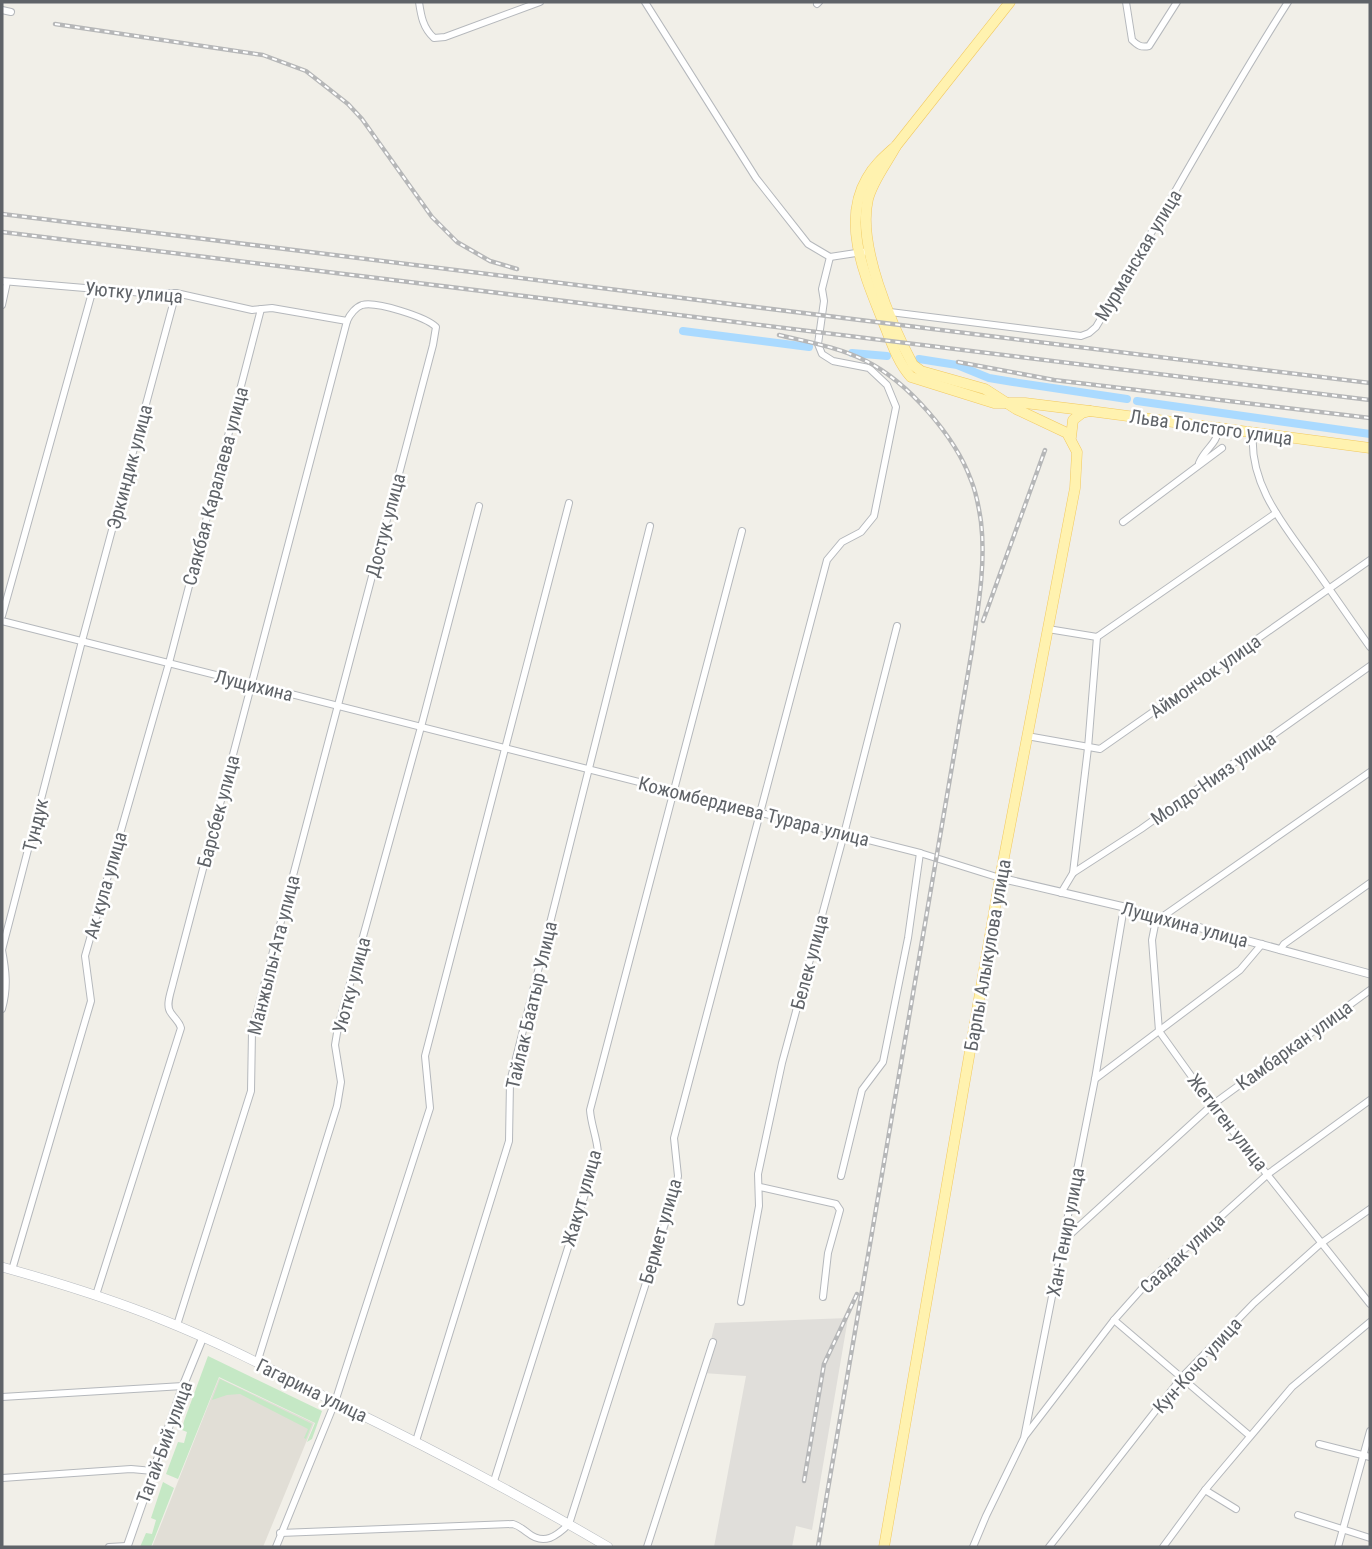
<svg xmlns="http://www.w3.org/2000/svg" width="1372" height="1549" viewBox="0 0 1372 1549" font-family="'Roboto Condensed',sans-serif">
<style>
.industrial{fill:#e0deda}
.education{fill:#e1ded6}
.green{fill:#c5e8c5}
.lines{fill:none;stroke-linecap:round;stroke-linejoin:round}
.canal{stroke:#aadaff;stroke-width:8}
.minor-casing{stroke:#b5b8bc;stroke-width:8}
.tertiary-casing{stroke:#b5b8bc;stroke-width:9}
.secondary-casing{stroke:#b6babf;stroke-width:10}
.primary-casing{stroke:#f2c960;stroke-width:11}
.minor{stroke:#fff;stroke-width:6}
.tertiary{stroke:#fff;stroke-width:7}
.secondary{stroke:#fff;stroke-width:9}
.primary{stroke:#fff2af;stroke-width:10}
.rail-casing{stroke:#b6b7b8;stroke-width:4.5}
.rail{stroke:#fff;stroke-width:2;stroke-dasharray:5;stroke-linecap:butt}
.labels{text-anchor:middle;stroke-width:5;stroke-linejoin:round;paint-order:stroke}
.street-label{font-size:19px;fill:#5f6368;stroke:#fff}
</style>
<rect width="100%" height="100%" fill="#f1efe8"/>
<path class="industrial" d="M848,1318L812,1530L796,1526L792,1547H714L746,1376L703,1373L715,1323Z"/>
<path class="education" d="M219,1378L314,1423L263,1547H152Z"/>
<g class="green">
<path d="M208,1356L322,1411L312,1439L307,1442L315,1423L219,1377L178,1479L166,1474L178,1442L184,1443L187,1432L182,1430L184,1421Z"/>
<path d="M220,1379L312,1424L306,1439L304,1438L308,1429L240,1394L227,1395L212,1400Z"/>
<path d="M163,1482L174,1488L151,1547H140L146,1533L152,1534L156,1520L151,1518Z"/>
</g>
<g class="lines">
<g class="canal">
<path d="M683,331L809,347"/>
<path d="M852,353L887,356"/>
<path d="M919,359L957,365L989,378L1013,382L1127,399"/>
<path d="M1137,401L1370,434"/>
</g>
<defs>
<g id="minor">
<path d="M419,2C421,16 423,28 434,38L445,37L540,2"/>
<path d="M645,2L756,178L808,244L830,257"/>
<path d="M1126,2L1132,40C1137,45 1141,48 1149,46L1177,2"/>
<path d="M817,4L819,2"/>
<path d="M2,10L11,12"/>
<path d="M830,257L869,251"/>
<path d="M2,281L144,293H176L252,310L272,308L347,321"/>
<path d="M2,305L7,282"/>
<path d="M890,312L1081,336L1089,333L1096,327C1161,219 1220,108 1288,2"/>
<path d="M1253,433C1249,484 1283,524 1311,563C1331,591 1350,619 1370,647"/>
<path d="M1199,463C1206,447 1216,446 1219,428"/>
<path d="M1123,522L1222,448"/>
<path d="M2,616L93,289"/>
<path d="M2,621L920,853L1000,878"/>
<path d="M1048,629L1097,637L1276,513"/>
<path d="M1027,736L1100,749L1370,560"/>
<path d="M1370,772L1162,917L1155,925L1152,940L1159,1031L1212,1105L1370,1304"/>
<path d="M1073,873L1088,748L1097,637"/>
<path d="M1061,893L1073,873L1141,829L1370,666"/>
<path d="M1280,950L1284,944L1370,883"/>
<path d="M2,1009C8,988 6,971 2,950L82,641L176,293"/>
<path d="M1095,1079L1240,970L1262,944"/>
<path d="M841,1176L862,1090L883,1062L908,938L920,853"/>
<path d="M760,1187L836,1204L840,1210L828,1253L823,1297"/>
<path d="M1064,1240L1212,1105L1370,990"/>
<path d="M12,1270L91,1001L85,956L169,663L261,309"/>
<path d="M96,1295L181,1028C179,1021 175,1019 171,1013C165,1006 171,992 173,983L347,321C350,314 356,307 362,305C376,301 426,317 436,327L433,345L252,1031L251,1091L177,1325"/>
<path d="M741,1302L759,1206L758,1174L782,1063L844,834L897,626"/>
<path d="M1114,1320L1250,1436"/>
<path d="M257,1363L337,1106L341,1082L335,1045L338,1027L421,727L479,506"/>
<path d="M2,1397L183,1386"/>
<path d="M1025,1436L1114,1320L1147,1283L1268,1174L1370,1100"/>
<path d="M416,1441L509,1141L510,1082L650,526"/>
<path d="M1319,1444L1370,1457"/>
<path d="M2,1478L131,1469L153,1471"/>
<path d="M494,1481L598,1153C597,1137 591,1125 590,1110L742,531"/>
<path d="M1205,1490L1236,1509"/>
<path d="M1298,1515L1370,1538"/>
<path d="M280,1533L513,1524C520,1526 522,1529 528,1533C544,1546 557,1536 569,1524L675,1192L678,1176L674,1138L827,560L842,542L861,532L874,516L896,407L887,385L869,368L833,361L822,354L818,344L824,301L822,289L830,257"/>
<path d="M109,1547L127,1546"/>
<path d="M276,1547L335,1402L430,1108L425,1056L569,503"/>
<path d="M647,1547L713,1342"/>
<path d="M973,1547L986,1516L1024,1438L1095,1079L1124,907"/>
<path d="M1049,1547L1182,1377L1254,1303L1320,1244L1370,1209"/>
<path d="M1163,1547L1205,1490L1292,1387L1370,1322"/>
<path d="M1338,1547L1370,1431"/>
</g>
<g id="tertiary">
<path d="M1000,878L1124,907L1370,974"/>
<path d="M127,1547L183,1386L203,1337"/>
</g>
<path id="secondary" d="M2,1267C56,1282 111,1299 163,1320C221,1343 276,1372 331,1400C426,1446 518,1494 608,1547"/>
<g id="primary">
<path d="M1010,2L896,146C885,156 874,165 867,178C841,222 865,276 882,319C890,338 897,362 911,377L994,403H1025L1090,411"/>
<path d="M1071,437L1073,420L1082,413L1090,411L1370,448"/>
<path d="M884,1547L1000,878L1075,488L1077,452L1067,433L1016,409L985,389L921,371L913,365C891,324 857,245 868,199C873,180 887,163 896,146"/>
</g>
</defs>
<use href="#minor" class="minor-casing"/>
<use href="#tertiary" class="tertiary-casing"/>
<use href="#secondary" class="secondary-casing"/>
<use href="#primary" class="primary-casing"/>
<use href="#minor" class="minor"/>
<use href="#tertiary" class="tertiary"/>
<use href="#secondary" class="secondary"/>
<use href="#primary" class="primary"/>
<defs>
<g id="rail">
<path d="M55,24L263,55L306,71L348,104L362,119L432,217L457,242L490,261L517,269"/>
<path d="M2,214L1370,383"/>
<path d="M2,232L1370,400"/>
<path d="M779,335C808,342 838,347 866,361C908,382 955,436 971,480C976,492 979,508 981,522C986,564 978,608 972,650L818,1547"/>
<path d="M958,362L1054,380L1370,418"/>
<path d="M983,621L1045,450"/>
<path d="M804,1481L824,1364L857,1294"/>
</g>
</defs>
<use href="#rail" class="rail-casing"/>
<use href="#rail" class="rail"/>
</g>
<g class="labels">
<g class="street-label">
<text transform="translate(1138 255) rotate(-59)" y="7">Мурманская улица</text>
<text transform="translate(134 292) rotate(5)" y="7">Уютку улица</text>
<text transform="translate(1211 427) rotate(8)" y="7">Льва Толстого улица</text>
<text transform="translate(129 467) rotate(-75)" y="7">Эркиндик улица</text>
<text transform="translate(215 486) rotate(-75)" y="7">Саякбая Каралаева улица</text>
<text transform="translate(385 525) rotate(-75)" y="7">Достук улица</text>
<text transform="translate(1205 676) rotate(-35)" y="7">Аймончок улица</text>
<text transform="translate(254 685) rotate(14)" y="7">Лущихина</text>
<text transform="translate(1213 778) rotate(-35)" y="7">Молдо-Нияз улица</text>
<text transform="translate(218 811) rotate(-75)" y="7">Барсбек улица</text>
<text transform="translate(754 811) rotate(14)" y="7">Кожомбердиева Турара улица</text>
<text transform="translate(35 825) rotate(-76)" y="7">Тундук</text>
<text transform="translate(105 885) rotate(-74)" y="7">Ак кула улица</text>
<text transform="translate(1185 924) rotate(15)" y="7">Лущихина улица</text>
<text transform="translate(273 955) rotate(-76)" y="7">Манжылы-Ата улица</text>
<text transform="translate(987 955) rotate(-80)" y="7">Барпы Алыкулова улица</text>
<text transform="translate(809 962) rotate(-75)" y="7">Белек улица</text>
<text transform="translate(351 985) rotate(-75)" y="7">Уютку улица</text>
<text transform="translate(531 1005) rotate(-77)" y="7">Тайлак Баатыр Улица</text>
<text transform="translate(1294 1045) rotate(-36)" y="7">Камбаркан улица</text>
<text transform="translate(1228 1122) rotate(52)" y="7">Жетиген улица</text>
<text transform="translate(581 1198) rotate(-74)" y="7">Жакут улица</text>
<text transform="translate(660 1231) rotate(-74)" y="7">Бермет улица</text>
<text transform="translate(1065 1232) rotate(-79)" y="7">Хан-Тенир улица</text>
<text transform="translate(1182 1253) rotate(-43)" y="7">Саадак улица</text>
<text transform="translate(1197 1365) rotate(-48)" y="7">Кун-Кочо улица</text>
<text transform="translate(312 1390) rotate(26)" y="7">Гагарина улица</text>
<text transform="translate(164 1442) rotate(-70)" y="7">Тагай-Бий улица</text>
</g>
</g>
<rect width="1372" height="1549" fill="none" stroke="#5f6368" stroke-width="7"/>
</svg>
